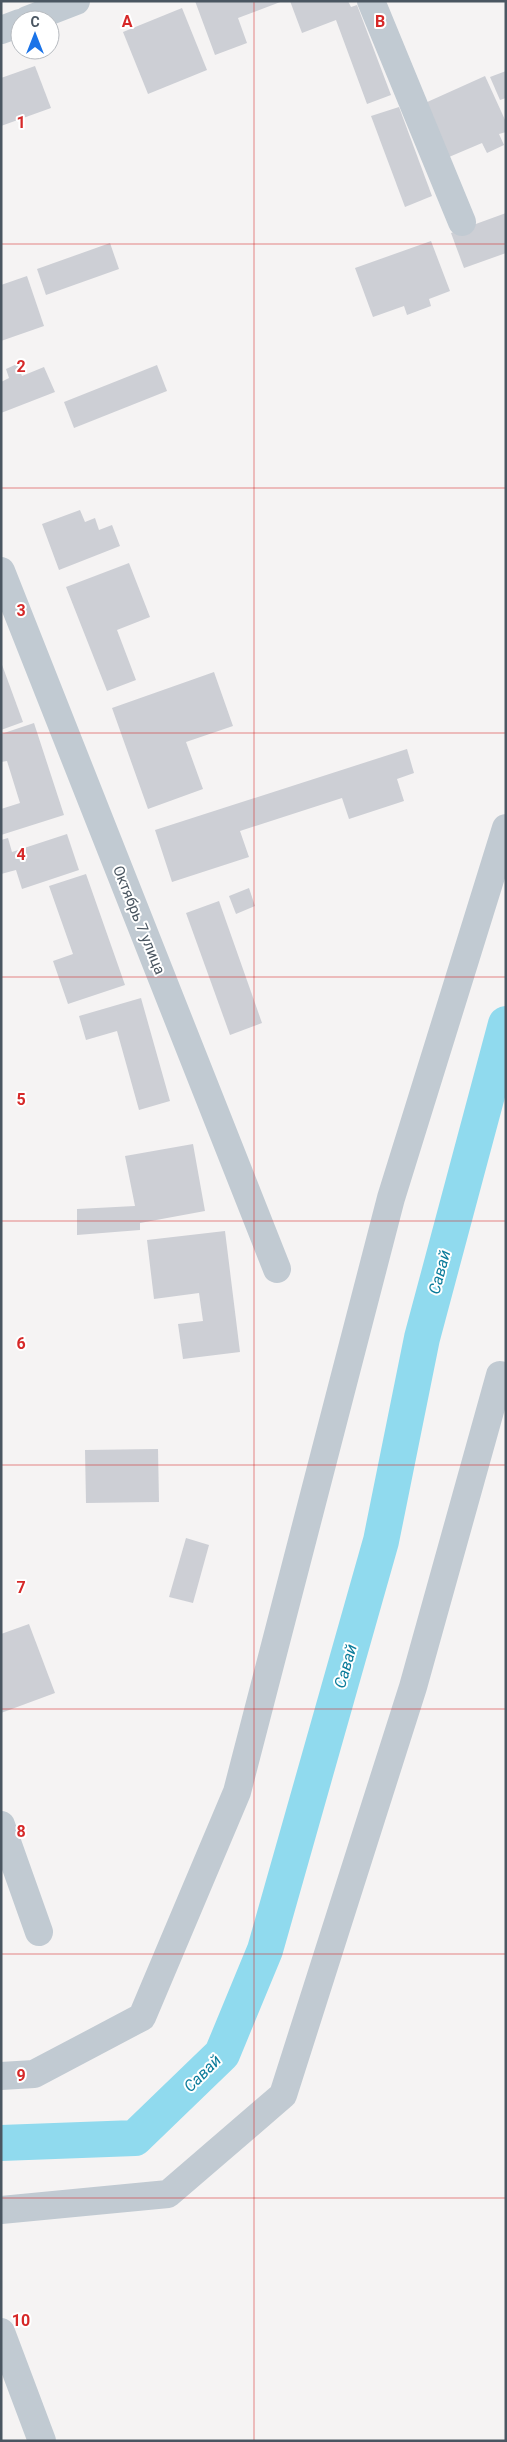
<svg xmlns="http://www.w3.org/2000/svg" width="507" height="2442" viewBox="0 0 507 2442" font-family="Roboto,sans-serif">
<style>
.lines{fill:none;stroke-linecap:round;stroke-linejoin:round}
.canal{stroke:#90daee;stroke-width:36}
.building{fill:#cdcfd5}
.street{stroke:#c1cad2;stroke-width:28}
.grid{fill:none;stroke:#d62828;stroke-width:1;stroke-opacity:0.55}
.labels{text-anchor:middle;stroke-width:4;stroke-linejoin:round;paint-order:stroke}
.street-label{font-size:15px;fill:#4a5661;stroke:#fff}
.water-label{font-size:16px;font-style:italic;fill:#0c7c9b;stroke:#fff}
.grid-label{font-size:16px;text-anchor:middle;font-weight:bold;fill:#d62828;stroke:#fff;stroke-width:4;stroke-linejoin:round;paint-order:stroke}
</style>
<rect width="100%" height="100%" fill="#f5f3f3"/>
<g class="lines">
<path class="canal" d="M1,2143L135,2138L222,2054L265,1950L381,1541L422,1338L506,1024"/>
</g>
<g class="building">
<path d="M195,1H283L238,18L247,43L215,55Z"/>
<path d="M290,1H348L351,7L357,5L391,95L367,104L336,20L302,33Z"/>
<path d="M182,8L207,70L148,94L123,32Z"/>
<path d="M35,66L51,108L1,126V78Z"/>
<path d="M506,71V98L500,100L490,77Z"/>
<path d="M485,76L506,122V132L499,134L504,145L487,153L482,143L449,157L425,103Z"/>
<path d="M399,107L432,196L405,207L371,116Z"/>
<path d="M506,213V253L464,268L451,233Z"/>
<path d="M431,241L450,291L429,299L431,306L407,315L404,306L373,317L355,268Z"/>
<path d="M110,243L119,269L46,295L37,269Z"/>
<path d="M27,276L44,326L1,341V285Z"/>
<path d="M17,364L22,376L44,367L55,392L1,413V382L9,378L6,369Z"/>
<path d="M157,365L167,391L74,428L64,402Z"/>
<path d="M80,510L85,522L95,518L99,530L112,525L120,546L59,570L42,524Z"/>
<path d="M129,563L150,617L117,630L136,680L107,691L66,587Z"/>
<path d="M1,662L23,722L1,730Z"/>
<path d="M214,672L233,726L186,742L203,789L148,809L112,708Z"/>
<path d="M34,723L64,815L1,835V809L20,803L7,761L1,762V734Z"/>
<path d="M407,749L414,773L397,779L404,801L349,819L342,798L240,831L249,857L172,882L155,830Z"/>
<path d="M67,834L79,870L22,889L16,870L1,874V840L8,838L12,852Z"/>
<path d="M86,874L125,985L68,1004L53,961L73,954L49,886Z"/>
<path d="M249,888L255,906L236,914L229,896Z"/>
<path d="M219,901L262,1023L230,1035L186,913Z"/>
<path d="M141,998L170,1101L139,1110L117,1031L86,1040L79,1016Z"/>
<path d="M193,1144L205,1211L140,1223V1230L77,1235V1209L135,1206L125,1156Z"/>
<path d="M225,1231L240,1352L183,1359L178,1324L203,1321L199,1293L154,1299L147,1240Z"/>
<path d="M158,1449L159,1502L86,1503L85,1450Z"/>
<path d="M186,1538L209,1545L193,1603L169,1597Z"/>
<path d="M29,1624L55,1693L1,1713V1634Z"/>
</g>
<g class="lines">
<g class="street">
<path d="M371,1L462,222"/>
<path d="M27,20L76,1"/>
<path d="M1,30L20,23"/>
<path d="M1,571L277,1269"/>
<path d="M1,1825L39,1932"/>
<path d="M1,2076L34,2074L142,2017L237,1792L391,1198L506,828"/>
<path d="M1,2210L168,2194L283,2095L413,1687L500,1375"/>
<path d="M1,2332L42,2441"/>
</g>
</g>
<path class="grid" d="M254,1V2441M1,244H506M1,488H506M1,733H506M1,977H506M1,1221H506M1,1465H506M1,1709H506M1,1954H506M1,2198H506"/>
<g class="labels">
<g class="street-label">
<text transform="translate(139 920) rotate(68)" y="5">Октябрь 7 улица</text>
</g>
<g class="water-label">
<text transform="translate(439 1272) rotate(-75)" y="6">Савай</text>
<text transform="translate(345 1666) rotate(-74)" y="6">Савай</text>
<text transform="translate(202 2073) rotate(-45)" y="6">Савай</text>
</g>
</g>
<g class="grid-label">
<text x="127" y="27">A</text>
<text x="380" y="27">B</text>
<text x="21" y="128">1</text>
<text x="21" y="372">2</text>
<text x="21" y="616">3</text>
<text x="21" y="860">4</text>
<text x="21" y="1105">5</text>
<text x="21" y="1349">6</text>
<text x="21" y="1593">7</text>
<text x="21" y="1837">8</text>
<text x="21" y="2081">9</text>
<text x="21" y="2326">10</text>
</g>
<rect width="507" height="2442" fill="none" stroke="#4a5661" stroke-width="5"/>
<g transform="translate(35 35)"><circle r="24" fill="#ffffff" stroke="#b7bbc0"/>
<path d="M0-4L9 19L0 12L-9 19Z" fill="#1a73e8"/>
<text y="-8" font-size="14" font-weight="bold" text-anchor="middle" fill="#4a5661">С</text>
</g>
</svg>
